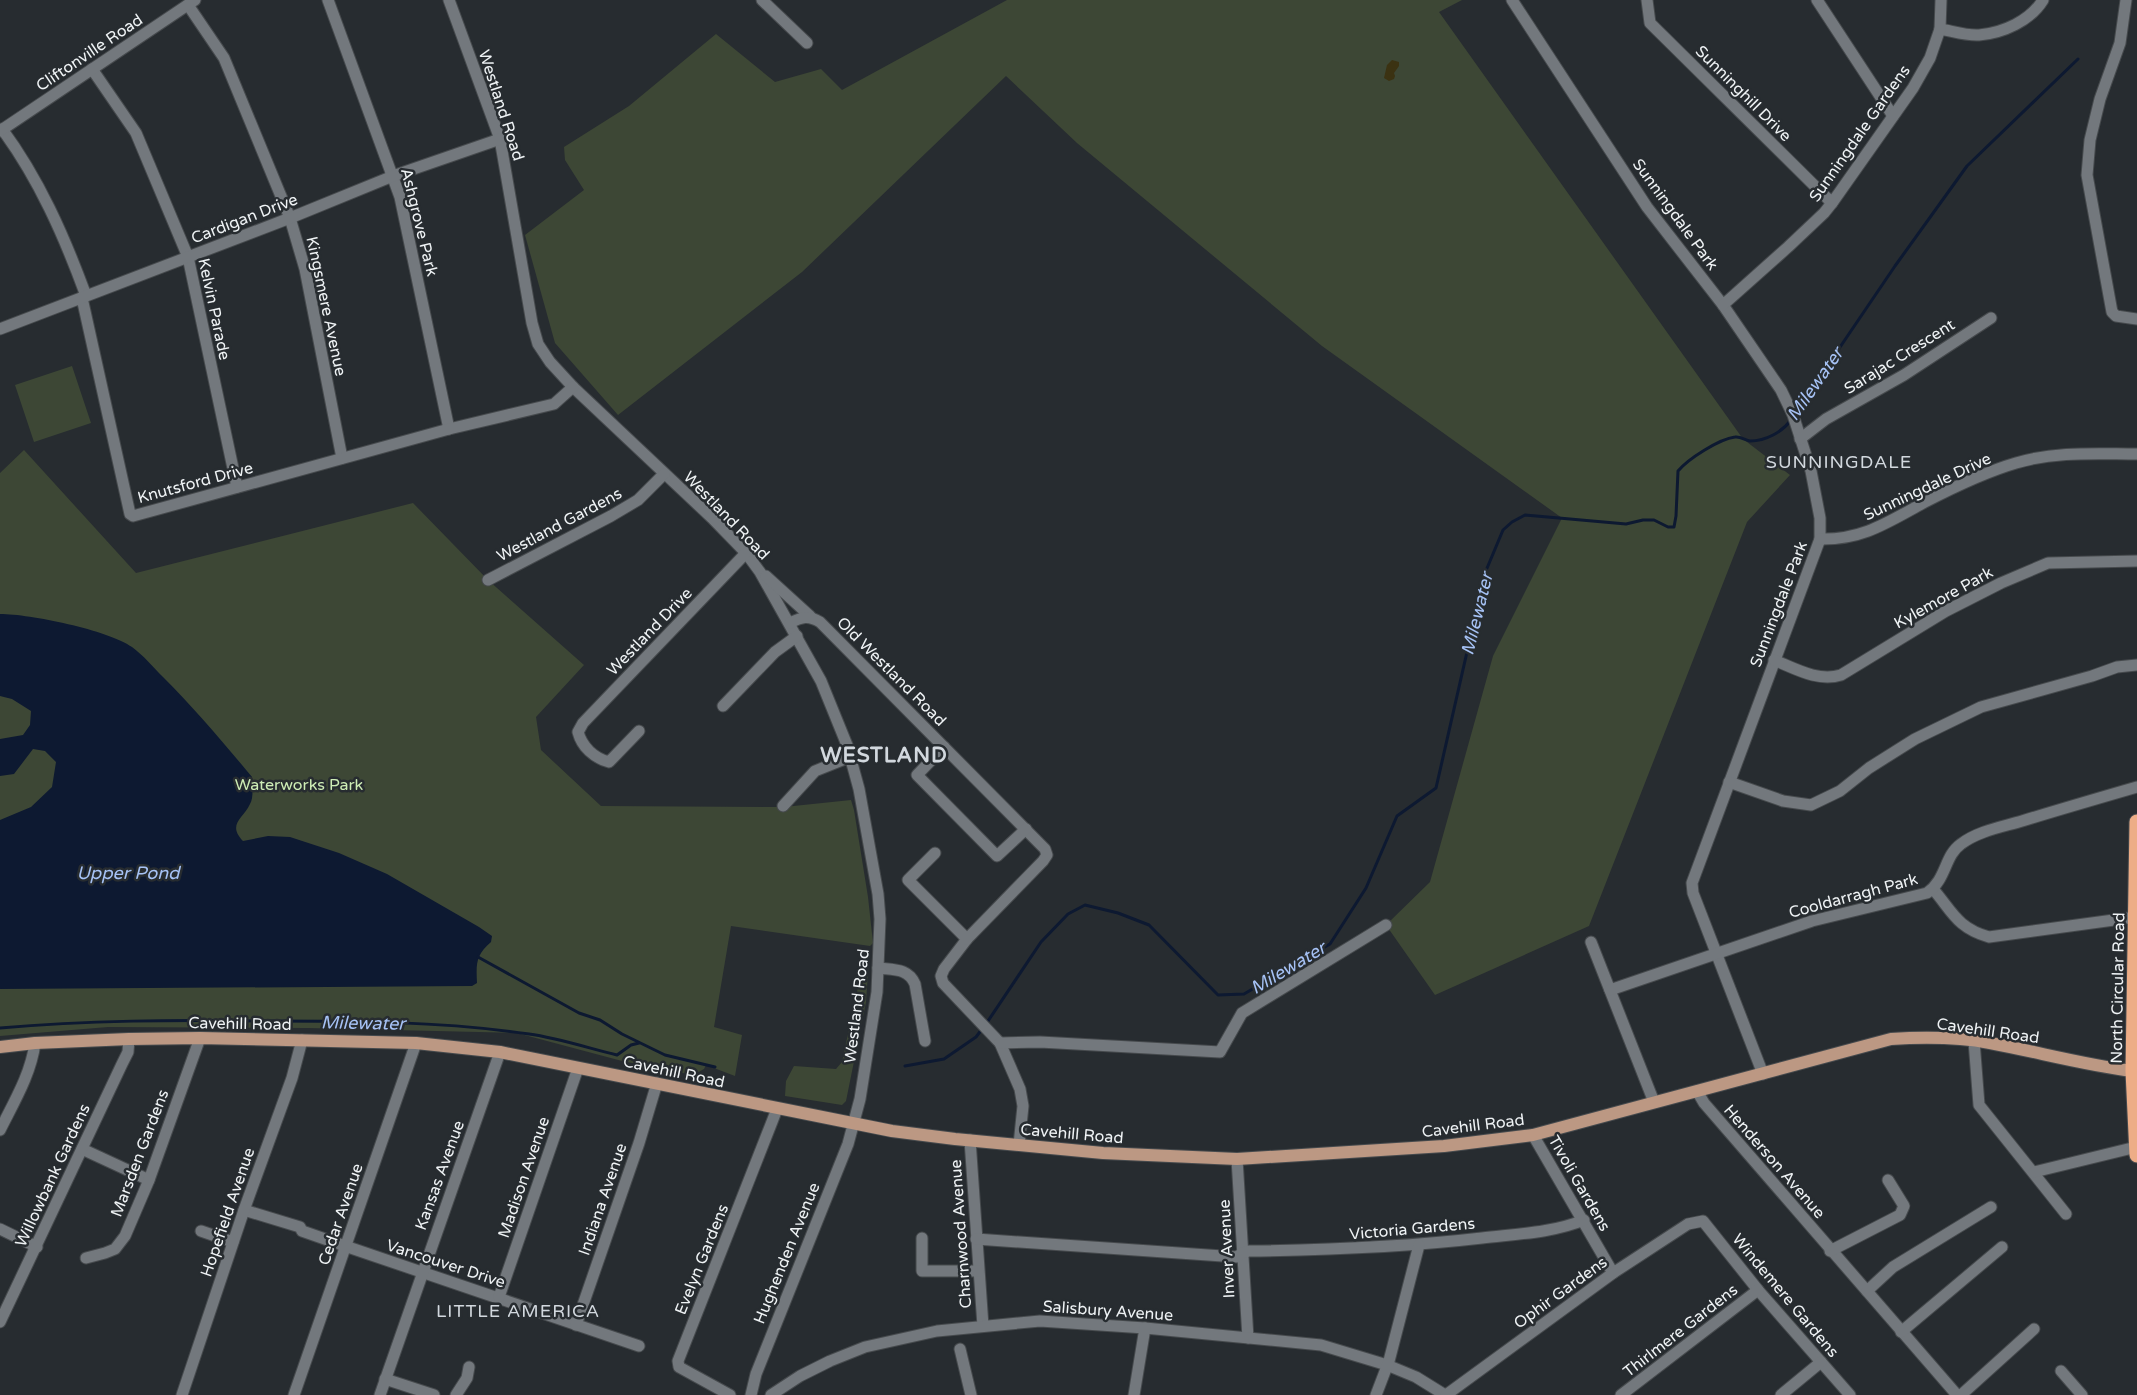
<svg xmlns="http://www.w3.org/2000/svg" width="2137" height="1395" viewBox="0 0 2137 1395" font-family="'Varela Round',sans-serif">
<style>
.green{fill:#3d4735}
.sand{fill:#3b3212}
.water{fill:#0d1931}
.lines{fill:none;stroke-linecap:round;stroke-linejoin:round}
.stream{stroke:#0d1931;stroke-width:3}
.minor-casing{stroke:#464a4d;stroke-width:13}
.major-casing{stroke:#464a4d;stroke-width:14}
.highway-casing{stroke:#464a4d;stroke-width:17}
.minor{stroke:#73787d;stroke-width:11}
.major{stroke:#bc9883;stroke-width:12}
.highway{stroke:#edad87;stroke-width:15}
.labels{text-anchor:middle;stroke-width:5;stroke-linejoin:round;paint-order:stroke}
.street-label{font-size:16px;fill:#eff3f5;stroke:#272c30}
.park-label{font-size:16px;fill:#ceedb6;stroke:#272c30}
.water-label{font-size:18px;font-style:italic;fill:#a6c2f5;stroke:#272c30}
.neighbourhood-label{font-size:18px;letter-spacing:1px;fill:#d2d8de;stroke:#272c30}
.district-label{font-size:21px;font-weight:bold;letter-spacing:1px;fill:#d2d8de;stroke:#272c30}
</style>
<rect width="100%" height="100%" fill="#272c30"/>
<g class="green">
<path d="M1007,0H1462L1439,12L1743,439L1790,475L1747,522L1589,926L1435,995L1386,925L1430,882L1493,656L1562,518L1322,346L1077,143L1006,76L802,272L618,415L555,343L525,235L584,190L565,160L564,147L629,106L716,34L775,82L821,69L842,90Z"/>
<path d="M72,366L91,423L34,442L15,385Z"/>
<path d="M24,450L136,573L413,503L488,580L584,665L536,717L541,750L601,806L784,807L851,800L854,810L868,897L873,943L870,946L731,926L714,1027L742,1035L735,1076L706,1065L704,1069L693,1075L622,1061L517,1033L308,1028L108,1027L0,1036V473Z"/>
<path d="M869,958L866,1002L846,1101L842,1105L785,1096L786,1081L794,1066L836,1069L842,1062L864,959Z"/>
</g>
<path class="sand" d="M1392,60L1399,62V66L1394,73L1395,76L1394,79L1389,81L1384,78L1387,65Z"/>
<path class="water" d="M0,614C30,614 108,630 132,647C143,655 153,667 163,677C194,708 223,742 252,777C252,785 254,797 250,804C243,819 227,824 243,841L268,836L290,837L339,853L387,874L479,927L492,936L491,942C476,955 476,963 477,983L472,986L0,989V820L31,807L52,787L56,762L45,751L33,749L14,774L0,776V739L23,735L30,725L31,711L12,699L0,696Z"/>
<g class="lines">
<g class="stream">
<path d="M1796,412L1895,266L1967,166L2078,59"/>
<path d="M478,957L579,1013L600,1020L622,1034L665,1055L715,1067"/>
<path d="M986,1024L1041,942L1068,914L1085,905L1118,913L1149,925L1218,995L1244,994L1330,944L1366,888L1397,816L1436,788L1485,573L1503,530L1512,522L1525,515L1626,524L1643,520H1654L1668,527H1674L1676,516L1678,471C1688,459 1719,439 1735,437C1740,436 1745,440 1750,441C1766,441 1782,432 1791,420"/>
<path d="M0,1028C88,1020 176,1020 264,1021C352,1021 441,1021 529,1034C558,1038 588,1048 617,1055L631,1045L639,1043"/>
<path d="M905,1066L944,1059L976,1037L982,1029"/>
</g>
<defs>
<g id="minor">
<path d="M328,0L400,197L449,429"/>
<path d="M449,0L500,139L532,323L538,344L550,362L573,387L712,518L746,553L760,572L821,681L847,745L859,789L878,894L880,919L877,992L860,1099L848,1144L756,1374L751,1395"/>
<path d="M762,0L807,43"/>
<path d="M1512,0L1647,207L1723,305L1781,390L1793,415L1811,471L1820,518V539L1692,883L1693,893L1763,1074"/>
<path d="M1647,0L1650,23L1832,203"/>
<path d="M1817,0L1893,116"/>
<path d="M2126,0L2120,43L2100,99L2090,140L2087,175L2112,312L2116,316L2137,319"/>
<path d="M188,5L224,58L290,218L305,269L342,458"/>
<path d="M1940,29C1952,31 1967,36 1979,35C2003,33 2030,21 2043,0"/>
<path d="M92,69L136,133L188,257L237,487"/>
<path d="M2,129C39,179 64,236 85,293L82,298L130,514L133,516L449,429L554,404L573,387"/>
<path d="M0,131L195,0"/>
<path d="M1723,305L1788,247L1824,213L1832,203L1913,88L1930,58L1940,29L1941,0"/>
<path d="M0,329L290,218L393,176L500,139"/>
<path d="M1800,439L1826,419L1904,375L1991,318"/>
<path d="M1820,539C1863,540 1888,522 1925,502C1954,487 1985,472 2016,463C2056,451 2096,454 2137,454"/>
<path d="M766,576L810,616"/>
<path d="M488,580L611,516L638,500L664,474"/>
<path d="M790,623C802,617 808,615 820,622L1045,849L1047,855L1043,861L967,939L944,969L941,976L943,983L1000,1043L1020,1089L1023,1106L1019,1145"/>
<path d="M1774,660C1796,669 1818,682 1841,675L1946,611L2001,583L2048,563L2137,561"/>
<path d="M723,706L775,652L797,636"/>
<path d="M639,731L609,762C594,758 582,747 578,732L583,723L746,553"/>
<path d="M944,747L917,775L997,856L1026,829"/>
<path d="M1729,782L1783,801L1811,805L1840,791L1869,768L1915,739L1981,707L2092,676L2117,667L2137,665"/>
<path d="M783,806L815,771L850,757"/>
<path d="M935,853L908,880L967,939"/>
<path d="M1933,889C1952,911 1957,928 1989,937L2136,917"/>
<path d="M1591,942L1654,1102"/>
<path d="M878,968C894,970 908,968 915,984L925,1041"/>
<path d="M1610,990L1812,921L1927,893C1947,879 1944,856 1961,844C1978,831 2002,827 2022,821C2061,809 2099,798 2137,787"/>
<path d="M1974,1041L1979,1105L2066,1214"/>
<path d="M1000,1043L1040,1042L1220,1052L1242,1013L1386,925"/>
<path d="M1697,1091L1704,1103L1957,1395"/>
<path d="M0,1130C14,1102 31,1074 35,1043"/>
<path d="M1533,1135L1613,1273"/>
<path d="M970,1140L983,1326"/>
<path d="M82,1149L149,1180"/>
<path d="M1237,1159L1248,1338"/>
<path d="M2034,1172L2136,1147"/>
<path d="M244,1210L300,1227L302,1231L345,1246L639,1346"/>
<path d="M0,1229L37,1247"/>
<path d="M201,1231L233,1242"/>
<path d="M922,1238V1271H978"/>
<path d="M976,1239L1237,1257L1242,1253L1249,1251C1327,1250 1404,1247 1482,1238C1516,1234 1552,1233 1584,1220"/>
<path d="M1830,1251L1900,1215L1904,1206L1888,1180"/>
<path d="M86,1258L105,1253L115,1249L125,1236L149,1180L200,1038"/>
<path d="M1867,1291L1893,1267L1991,1207"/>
<path d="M499,1297L578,1068"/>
<path d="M0,1322L122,1064L128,1052L129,1039"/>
<path d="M576,1325L639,1143L657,1083"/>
<path d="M1901,1332L2002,1247"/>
<path d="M960,1349L971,1395"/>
<path d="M2061,1371L2082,1395"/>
<path d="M385,1379L434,1395"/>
<path d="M182,1395L244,1210L292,1078L302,1040"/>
<path d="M294,1395L416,1043"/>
<path d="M380,1395L500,1052"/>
<path d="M456,1395L467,1378L469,1367"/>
<path d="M730,1395L679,1367L678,1361L777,1109"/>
<path d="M771,1395L800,1376L830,1361L865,1347L937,1331L1040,1321L1145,1328L1321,1345L1387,1365L1416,1377L1445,1395"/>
<path d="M1134,1395L1145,1328"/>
<path d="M1376,1395L1389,1361L1419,1245"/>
<path d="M1446,1395L1613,1273L1688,1224L1703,1221L1758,1290L1850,1395"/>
<path d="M1621,1395L1758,1290"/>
<path d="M1781,1395L1821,1362"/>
<path d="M1961,1395L2034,1329"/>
</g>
<path id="major" d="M0,1047L35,1043L129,1039L200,1038L416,1043L500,1052L892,1131L955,1139L1103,1153L1237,1159L1444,1146L1533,1135L1891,1039C1924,1037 1958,1037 1990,1043C2038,1052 2085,1065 2133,1071"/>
<path id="highway" d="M2137,822L2133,1071L2137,1155"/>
</defs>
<use href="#minor" class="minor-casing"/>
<use href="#major" class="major-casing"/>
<use href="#highway" class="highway-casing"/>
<use href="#minor" class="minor"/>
<use href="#major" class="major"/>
<use href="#highway" class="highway"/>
</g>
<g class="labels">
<g class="street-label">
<text transform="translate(89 52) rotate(-34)" y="6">Cliftonville Road</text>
<text transform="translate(1744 93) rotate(45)" y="6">Sunninghill Drive</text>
<text transform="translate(502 105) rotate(72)" y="6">Westland Road</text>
<text transform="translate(1859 133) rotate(-55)" y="6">Sunningdale Gardens</text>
<text transform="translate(1676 214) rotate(54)" y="6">Sunningdale Park</text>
<text transform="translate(244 218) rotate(-21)" y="6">Cardigan Drive</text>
<text transform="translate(420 222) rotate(76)" y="6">Ashgrove Park</text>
<text transform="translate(327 306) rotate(78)" y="6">Kingsmere Avenue</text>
<text transform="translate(215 309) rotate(78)" y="6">Kelvin Parade</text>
<text transform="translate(1899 356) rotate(-32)" y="6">Sarajac Crescent</text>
<text transform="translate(195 482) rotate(-15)" y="6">Knutsford Drive</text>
<text transform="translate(1927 486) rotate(-25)" y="6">Sunningdale Drive</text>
<text transform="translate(727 515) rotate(46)" y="6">Westland Road</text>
<text transform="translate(559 524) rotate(-28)" y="6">Westland Gardens</text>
<text transform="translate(1943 597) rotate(-29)" y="6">Kylemore Park</text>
<text transform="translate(1778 604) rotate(-69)" y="6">Sunningdale Park</text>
<text transform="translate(649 631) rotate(-46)" y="6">Westland Drive</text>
<text transform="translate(892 671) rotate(45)" y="6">Old Westland Road</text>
<text transform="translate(1853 895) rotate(-15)" y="6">Cooldarragh Park</text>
<text transform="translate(2117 988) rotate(-89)" y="6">North Circular Road</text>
<text transform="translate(856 1006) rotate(-83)" y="6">Westland Road</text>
<text transform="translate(240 1023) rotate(1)" y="6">Cavehill Road</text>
<text transform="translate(1988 1030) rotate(8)" y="6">Cavehill Road</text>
<text transform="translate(674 1071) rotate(12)" y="6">Cavehill Road</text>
<text transform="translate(1473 1125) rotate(-7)" y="6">Cavehill Road</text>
<text transform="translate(1072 1133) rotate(5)" y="6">Cavehill Road</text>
<text transform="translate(139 1153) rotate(-69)" y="6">Marsden Gardens</text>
<text transform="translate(1775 1161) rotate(49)" y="6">Henderson Avenue</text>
<text transform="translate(52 1175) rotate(-65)" y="6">Willowbank Gardens</text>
<text transform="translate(439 1175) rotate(-70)" y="6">Kansas Avenue</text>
<text transform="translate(523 1177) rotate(-71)" y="6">Madison Avenue</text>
<text transform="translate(1580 1183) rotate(60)" y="6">Tivoli Gardens</text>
<text transform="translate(602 1199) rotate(-71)" y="6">Indiana Avenue</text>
<text transform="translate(227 1212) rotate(-71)" y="6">Hopefield Avenue</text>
<text transform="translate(340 1214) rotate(-71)" y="6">Cedar Avenue</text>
<text transform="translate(1412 1228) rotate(-5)" y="6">Victoria Gardens</text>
<text transform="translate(960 1234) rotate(-94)" y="6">Charnwood Avenue</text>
<text transform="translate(1226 1249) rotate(-93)" y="6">Inver Avenue</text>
<text transform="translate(786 1253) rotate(-68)" y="6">Hughenden Avenue</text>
<text transform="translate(701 1259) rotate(-68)" y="6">Evelyn Gardens</text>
<text transform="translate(446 1263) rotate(18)" y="6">Vancouver Drive</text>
<text transform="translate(1560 1292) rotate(-36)" y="6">Ophir Gardens</text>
<text transform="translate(1786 1295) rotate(50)" y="6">Windemere Gardens</text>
<text transform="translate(1108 1310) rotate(4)" y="6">Salisbury Avenue</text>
<text transform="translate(1680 1330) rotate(-38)" y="6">Thirlmere Gardens</text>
</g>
<g class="park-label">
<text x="299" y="790">Waterworks Park</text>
</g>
<g class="water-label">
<text transform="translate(1815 384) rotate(-55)" y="6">Milewater</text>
<text transform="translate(1477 614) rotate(-76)" y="6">Milewater</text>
<text x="128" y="879">Upper Pond</text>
<text transform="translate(1288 968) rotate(-31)" y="6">Milewater</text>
<text transform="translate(363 1023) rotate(1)" y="6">Milewater</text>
</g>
<g class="neighbourhood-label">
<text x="1839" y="468">SUNNINGDALE</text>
<text x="518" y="1317">LITTLE AMERICA</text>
</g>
<g class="district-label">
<text x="884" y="762">WESTLAND</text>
</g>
</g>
</svg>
